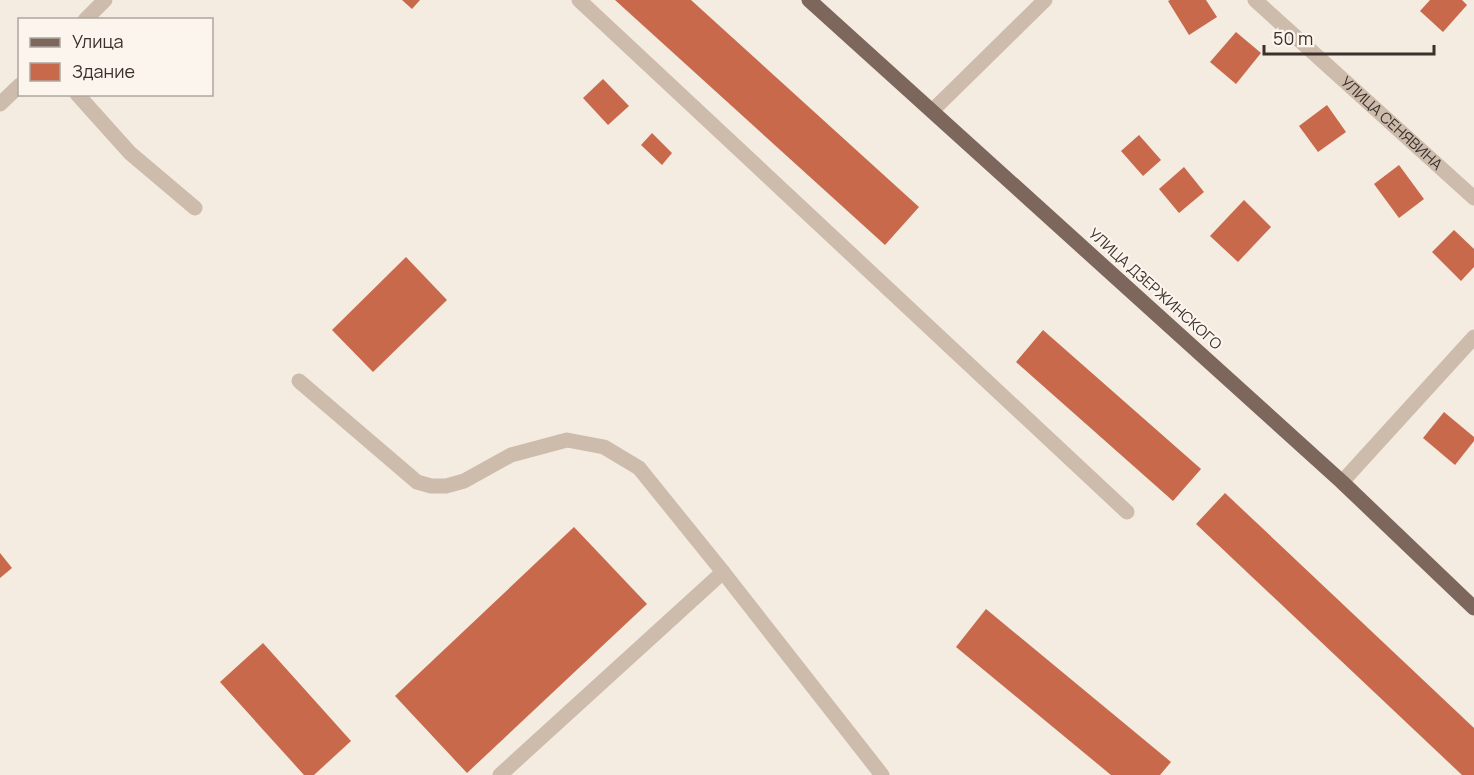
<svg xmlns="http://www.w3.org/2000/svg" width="1474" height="775" viewBox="0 0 1474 775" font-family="Manrope,sans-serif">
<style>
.building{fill:#c8694b}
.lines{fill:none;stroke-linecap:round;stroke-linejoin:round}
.minor{stroke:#cdbbac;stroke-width:15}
.major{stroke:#7d675c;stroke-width:15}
.labels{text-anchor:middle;stroke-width:4.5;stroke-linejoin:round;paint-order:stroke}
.street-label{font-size:15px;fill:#3b302b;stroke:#fbf5ee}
</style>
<rect width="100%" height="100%" fill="#f4ebe1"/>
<g class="building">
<path d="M402,0H420L412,9Z"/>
<path d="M615,0H691L919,207L885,245Z"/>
<path d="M1170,0H1206L1217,17L1189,35L1168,1Z"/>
<path d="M1430,0H1462L1467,5L1443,32L1420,11Z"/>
<path d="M1236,32L1261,53L1236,84L1210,62Z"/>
<path d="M603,79L629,106L608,125L583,98Z"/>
<path d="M1327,105L1346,132L1318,152L1299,126Z"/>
<path d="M652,133L672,153L662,165L641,145Z"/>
<path d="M1139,135L1161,160L1143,176L1121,151Z"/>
<path d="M1399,165L1424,199L1399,218L1374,184Z"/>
<path d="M1184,167L1204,192L1179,213L1159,189Z"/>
<path d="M1244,200L1271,227L1238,262L1210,236Z"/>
<path d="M1454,230L1474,249V267L1461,281L1432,252Z"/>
<path d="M406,257L447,300L373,372L332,330Z"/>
<path d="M1043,330L1201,469L1173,501L1016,362Z"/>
<path d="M1444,412L1474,437V441L1455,465L1423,438Z"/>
<path d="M1225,493L1474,728V775H1462L1196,524Z"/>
<path d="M574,527L647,604L467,773L395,696Z"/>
<path d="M0,553L12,568L0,578Z"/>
<path d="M986,609L1171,762L1160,775H1111L956,647Z"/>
<path d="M263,643L351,741L314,775H304L220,682Z"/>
</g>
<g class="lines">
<g class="minor">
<path d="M579,0L1127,512"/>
<path id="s1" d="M1255,0L1474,198"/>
<path d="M85,20L105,0"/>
<path d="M77,94L130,153L195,208"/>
<path d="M0,104L20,85"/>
<path d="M932,111L1045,0"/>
<path d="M299,381L417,482L431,486H446L464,481L511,455L567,440L604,447L639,468L723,572"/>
<path d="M1342,482L1474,337"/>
<path d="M500,775L723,572L882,775"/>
</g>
<path class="major" d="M809,0L1342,482L1474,608"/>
</g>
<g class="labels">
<g class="street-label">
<text dy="5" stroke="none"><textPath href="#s1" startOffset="184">УЛИЦА СЕНЯВИНА</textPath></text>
<text transform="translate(1155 289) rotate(42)" y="5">УЛИЦА ДЗЕРЖИНСКОГО</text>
</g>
</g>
<rect x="18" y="18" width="195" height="78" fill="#fbf5ee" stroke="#aea6a0" stroke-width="1.5"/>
<rect x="30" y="38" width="30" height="9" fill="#7d675c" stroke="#aea6a0" stroke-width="1.5"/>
<text x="72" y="48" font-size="18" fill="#3b302b">Улица</text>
<rect x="30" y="63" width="30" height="18" fill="#c8694b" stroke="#aea6a0" stroke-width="1.5"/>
<text x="72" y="78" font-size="18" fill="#3b302b">Здание</text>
<path d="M1264 45v9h170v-9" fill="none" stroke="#3b302b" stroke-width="3"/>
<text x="1273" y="45" font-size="18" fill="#3b302b" stroke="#fbf5ee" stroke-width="4.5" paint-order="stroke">50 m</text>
</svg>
